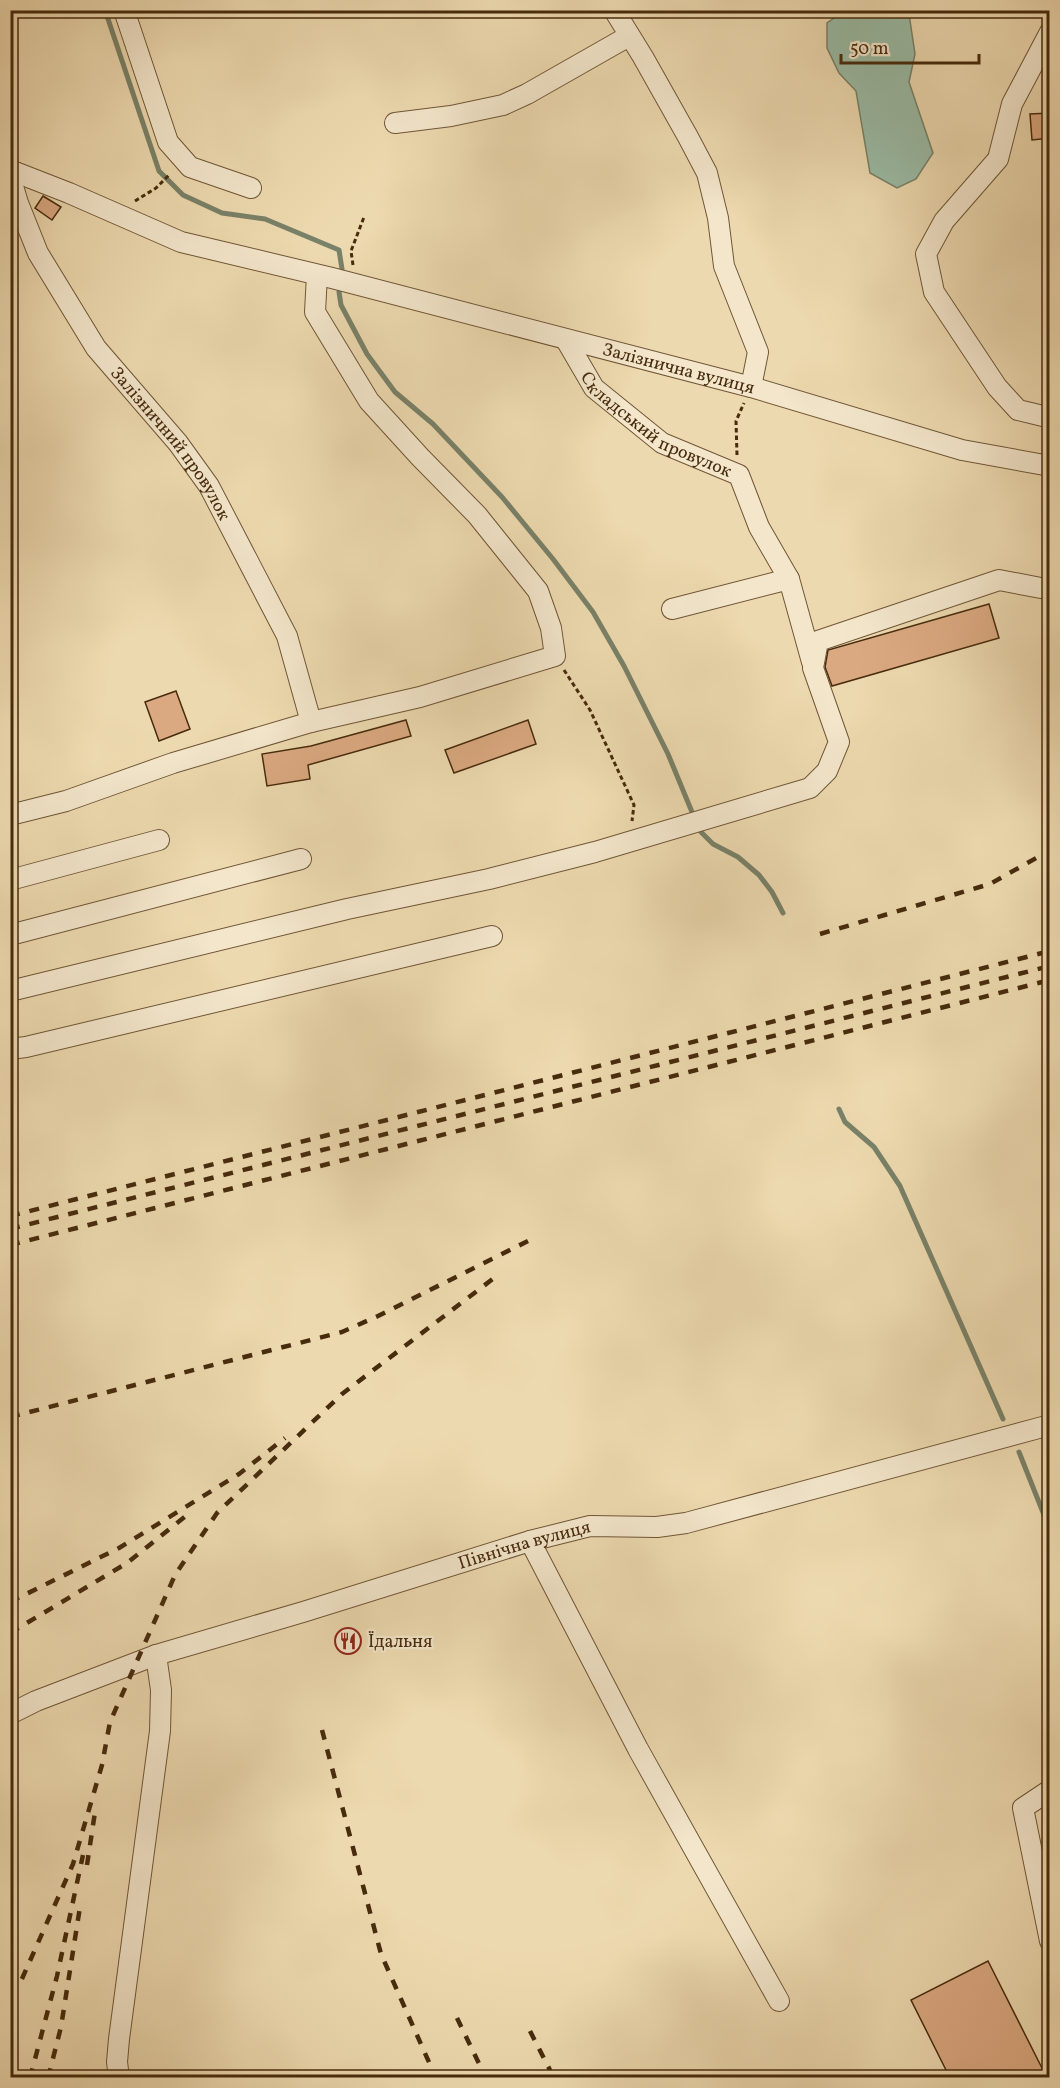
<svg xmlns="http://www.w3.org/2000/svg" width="1060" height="2088" viewBox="0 0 1060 2088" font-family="Vollkorn,serif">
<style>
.water{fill:#9abba5;stroke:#798168;stroke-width:1.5}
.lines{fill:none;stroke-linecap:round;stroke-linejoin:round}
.stream{stroke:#798168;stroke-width:5}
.building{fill:#dba981;stroke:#472b0d;stroke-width:1.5}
.minor-casing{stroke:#705636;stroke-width:22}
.path{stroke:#472b0d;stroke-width:3;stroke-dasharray:4.5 3;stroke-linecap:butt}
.minor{stroke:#f3e6cb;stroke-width:20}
.rail{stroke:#472b0d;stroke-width:4.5;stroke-dasharray:10 10;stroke-linecap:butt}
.labels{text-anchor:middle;stroke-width:4.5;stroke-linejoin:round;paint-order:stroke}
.street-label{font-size:18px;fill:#472b0d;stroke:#f3e6cb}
.poi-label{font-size:18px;fill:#472b0d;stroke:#f3e6cb;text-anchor:start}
</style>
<rect width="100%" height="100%" fill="#edd9af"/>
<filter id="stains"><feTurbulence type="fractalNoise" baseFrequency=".00333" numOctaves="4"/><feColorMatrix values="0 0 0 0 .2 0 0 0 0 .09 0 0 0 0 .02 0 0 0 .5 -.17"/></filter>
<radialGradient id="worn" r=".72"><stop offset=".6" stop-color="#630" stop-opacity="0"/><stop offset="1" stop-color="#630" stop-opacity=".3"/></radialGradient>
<path class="water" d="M844,11H902L909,14L915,54L909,82L933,153L916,179L897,188L870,173L856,91L839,73L827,48V23Z"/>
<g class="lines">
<g class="stream">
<path d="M105,10L159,171L183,195L222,213L265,219L339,250L342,269"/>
<path d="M339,292L341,305L367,354L395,392L433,424L502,497L553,559L593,612L624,666L668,754L692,812"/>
<path d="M701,832L713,844L738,857L759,875L772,892L783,913"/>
<path d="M839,1109L845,1122L874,1147L900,1186L1003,1419"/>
<path d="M1019,1452L1050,1530"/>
</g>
</g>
<g class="building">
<path d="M1050,113V138L1032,140L1030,114Z"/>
<path d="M43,196L61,207L52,220L35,208Z"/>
<path d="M989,604L999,638L832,686L825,667L828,650Z"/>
<path d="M176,691L190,729L159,741L145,702Z"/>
<path d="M406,720L411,736L308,765L310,779L267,786L262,754L311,746Z"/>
<path d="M528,720L536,744L454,773L445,750Z"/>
<path d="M988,1961L1047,2078H950L911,2000Z"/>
</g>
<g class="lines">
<defs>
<g id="minor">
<path d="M124,10L168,142L190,167L251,188"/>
<path d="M614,10L643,57L688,137L707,173L718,218L724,266L758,352L751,387"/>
<path d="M1050,32L1012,104L998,159L944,221L926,254L934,292L997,387L1018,410L1043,416L1050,415"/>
<path d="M395,123L451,116L503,105L527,94L629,36"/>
<path id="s1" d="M10,170L69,193L181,242L332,278L751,387L962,450L1050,466"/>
<path id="s2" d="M10,176L18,203L38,253L96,348L178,443L209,486L287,636L311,722"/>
<path id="s3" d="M566,340L594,388L662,443L739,475L759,527L789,579L812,662"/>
<path d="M672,609L789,579"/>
<path d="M10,815L66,801L173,763L311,722L420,697L555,656L551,628L538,591L477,515L420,457L369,401L315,312L317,275"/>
<path d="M10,880L159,840"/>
<path d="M10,935L301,859"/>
<path d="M10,991L347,909L489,879L595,852L810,788L827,771L839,742L813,668L818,641L999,580L1041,588H1050"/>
<path d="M10,1049L26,1047L492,936"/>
<path d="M530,1541L638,1749L779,2001"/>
<path id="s4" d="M10,1714L36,1701L156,1655L303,1612L530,1541L590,1526L657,1527L686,1523L1050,1425"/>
<path d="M1050,1790L1023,1808L1050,1941"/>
<path d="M119,2078L117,2062L119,2039L160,1731L161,1690L156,1655"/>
</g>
</defs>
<use href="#minor" class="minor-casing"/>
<g class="path">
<path d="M135,201L156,188L170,174"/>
<path d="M353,265L351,251L364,217"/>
<path d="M737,455L736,421L744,403"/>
<path d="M564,670L590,710L634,805L632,821"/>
</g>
<use href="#minor" class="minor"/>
<g class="rail">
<path d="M820,934L990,884L1038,857L1050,848"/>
<path d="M10,1216L1050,951"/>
<path d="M10,1229L1050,966"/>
<path d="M10,1245L1050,980"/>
<path d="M10,1417L342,1332L378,1316L528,1241"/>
<path d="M10,1602L119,1548L239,1474L285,1438"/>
<path d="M10,1633L127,1563L192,1511"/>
<path d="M322,1730L381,1954L436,2078"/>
<path d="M87,1865L95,1812"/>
<path d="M10,1995L21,1981L73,1864L102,1765L110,1722L175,1575L217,1513L342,1394L494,1278"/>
<path d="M457,2018L486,2078"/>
<path d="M530,2031L554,2078"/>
<path d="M30,2078L57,1976L83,1855"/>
<path d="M48,2078L61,2027L80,1907"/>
</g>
</g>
<defs>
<symbol id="restaurant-ring" viewBox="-11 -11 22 22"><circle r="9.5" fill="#f3e6cb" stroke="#8f2418" stroke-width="1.5"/><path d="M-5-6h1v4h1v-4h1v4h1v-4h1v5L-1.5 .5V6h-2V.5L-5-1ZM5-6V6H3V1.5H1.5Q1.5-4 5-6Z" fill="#8f2418"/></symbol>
</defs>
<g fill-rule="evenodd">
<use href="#restaurant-ring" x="333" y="1626" width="30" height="30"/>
</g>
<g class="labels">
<g class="street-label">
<text dy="6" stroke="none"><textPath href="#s1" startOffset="699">Залізнична вулиця</textPath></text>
<text dy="6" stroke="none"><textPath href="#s3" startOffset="128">Складський провулок</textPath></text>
<text dy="6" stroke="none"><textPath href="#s2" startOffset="315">Залізничний провулок</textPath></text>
<text dy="6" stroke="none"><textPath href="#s4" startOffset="542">Північна вулиця</textPath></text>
</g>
<g class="poi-label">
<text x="368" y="1647">Їдальня</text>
</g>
</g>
<rect width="1060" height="2088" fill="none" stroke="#edd9af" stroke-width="36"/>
<rect x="12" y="12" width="1036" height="2064" fill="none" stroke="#472b0d" stroke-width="3"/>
<rect x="18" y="18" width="1024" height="2052" fill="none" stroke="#472b0d" stroke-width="1.5"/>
<path d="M841 54v9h138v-9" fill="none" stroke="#472b0d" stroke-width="3"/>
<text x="850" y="54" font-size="18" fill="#472b0d" stroke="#f3e6cb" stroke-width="4.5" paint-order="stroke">50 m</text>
<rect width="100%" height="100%" filter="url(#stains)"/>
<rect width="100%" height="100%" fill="url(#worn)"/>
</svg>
